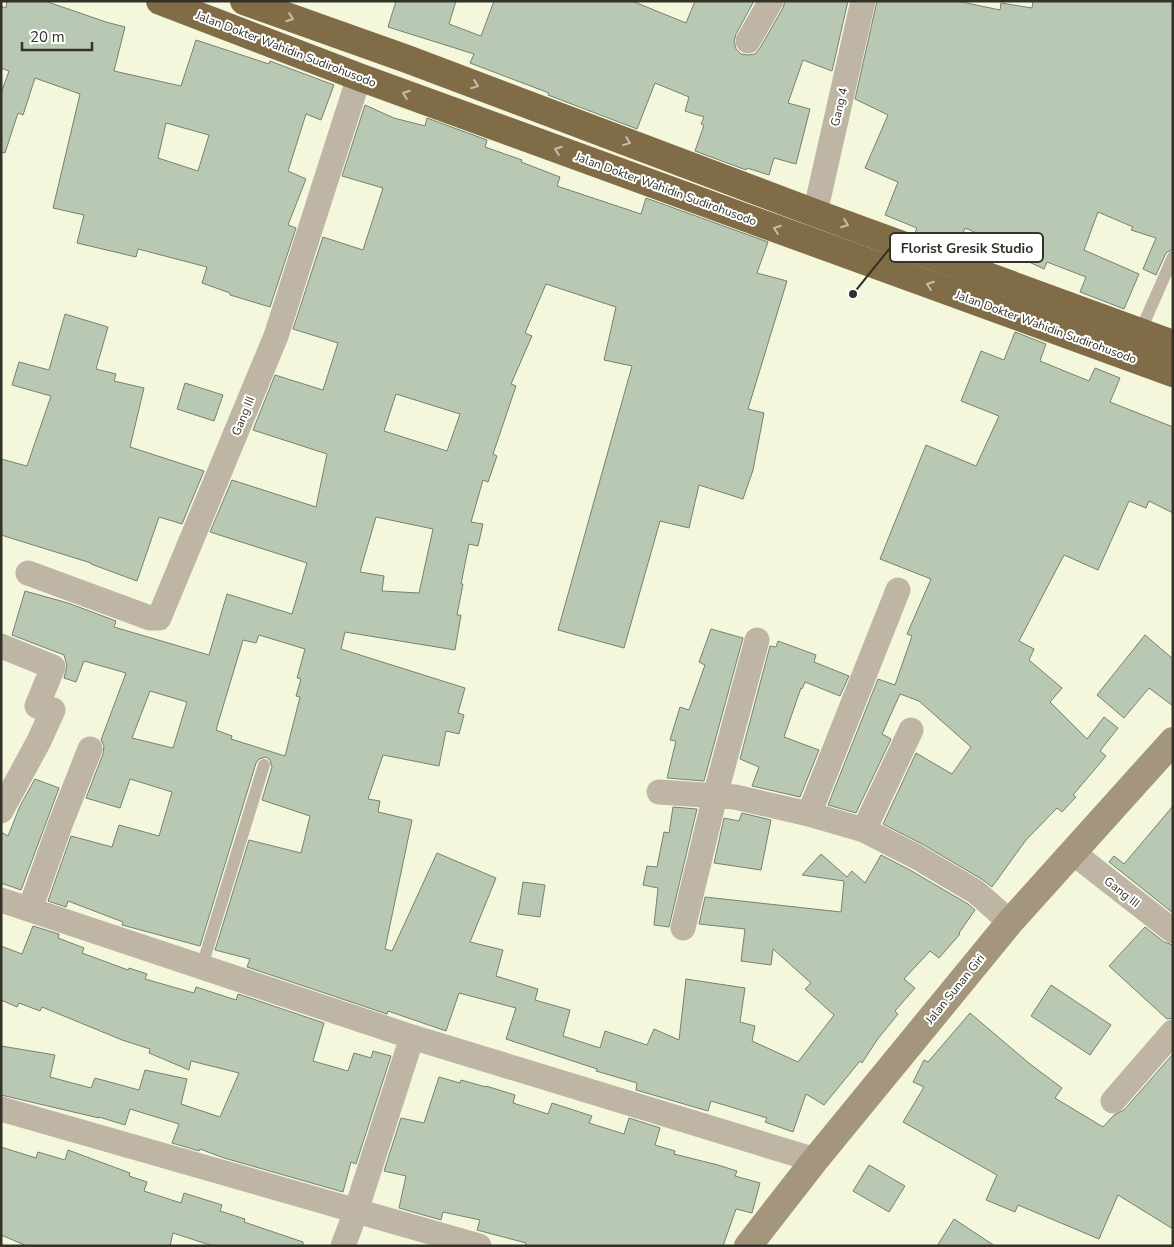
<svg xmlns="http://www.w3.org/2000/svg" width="1174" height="1247" viewBox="0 0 1174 1247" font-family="'Nunito Sans',sans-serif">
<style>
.building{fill:#b8c8b2;stroke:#74836f;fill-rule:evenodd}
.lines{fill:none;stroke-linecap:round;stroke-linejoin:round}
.lane{stroke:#bfb5a4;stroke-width:12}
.street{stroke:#bfb5a4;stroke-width:25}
.secondary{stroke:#a4967d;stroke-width:28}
.highway{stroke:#816c48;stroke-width:28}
.oneway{stroke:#c6bdad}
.labels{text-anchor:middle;stroke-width:4;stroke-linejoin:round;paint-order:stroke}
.street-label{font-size:12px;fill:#323228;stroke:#fff}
.leader{fill:none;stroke:#323228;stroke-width:2}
.callout-dot{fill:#323228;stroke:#fff;stroke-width:2}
.callout{fill:#fff;stroke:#323228;stroke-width:2}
.callout-label{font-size:14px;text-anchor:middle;font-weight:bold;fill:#323228}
</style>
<rect width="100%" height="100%" fill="#f5f7dc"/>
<g class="building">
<path d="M7,1H45L106,22L125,27L114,71L181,86L196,40L269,64L270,61L334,85L321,120L306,114L288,171L306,179L288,225L296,228L270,307L230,295V293L202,283L207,267L138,249L136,257L77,243L84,215L53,208L80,94L35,78L23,115L18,113L5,153L1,152V93L9,71L1,68V6L6,8ZM166,123L209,135L198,171L158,158Z"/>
<path d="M396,1H456L449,24L481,36L494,1H632L686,23L695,1H754L736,34L734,41L736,49L741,54L748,55L755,54L760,48L783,8L785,1H848L832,71L803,60L788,103L810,109L796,164L774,158L769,175L747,168L746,170L695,151L704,125L701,124L704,117L685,111L689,97L655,83L637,129L548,95L549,93L470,63L474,54L388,27Z"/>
<path d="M877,1H957L1000,10L1001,3L1032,8L1033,1H1173V249L1166,253L1156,275L1143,269L1156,238L1131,230L1133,227L1098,212L1084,250L1139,274L1124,309L1080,292L1086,277L1047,262L1044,269L1027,261L1030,256L965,228L957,248L915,233L917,228L885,215L898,182L865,168L888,115L855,99Z"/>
<path d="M365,105L394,118L425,126L427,118L487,140L485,147L522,160L521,162L560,177L557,186L641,214L646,198L768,242L757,273L787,281L748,409L764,413L753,470L743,499L699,485L689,528L660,521L624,648L558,630L632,366L604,360L616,307L546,284L525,333L532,336L511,384L516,386L493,454L497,456L488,482L483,480L471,522L483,524L478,546L469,544L461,584H463L457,615H461L455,650L345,632L341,649L465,688L458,713L464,715L459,734L446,731L439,766L383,755L368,799L380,801L378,812L412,820L385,949L392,951L437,853L496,878L470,942L503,950L496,976L538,989L535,1000L570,1010L563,1036L600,1048L605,1031L647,1045L654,1029L679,1040L686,979L745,988L740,1022L755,1026L752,1041L798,1062L834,1015L805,989L811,983L773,949L771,965L741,961L745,929L699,924L705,897L841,912L844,881L802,875L821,854L847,877L852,871L865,883L881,855L910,870L968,904L975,910L959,933L960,934L939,958L930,951L904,979L915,988L895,1011L898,1014L877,1040L862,1063L860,1061L824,1105L806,1094L793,1132L765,1122L767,1118L711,1101L708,1111L636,1090L637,1083L596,1071L597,1069L506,1039L516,1008L459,993L446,1031L388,1011L387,1014L247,967L250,959L215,950L249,840L301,853L310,816L262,800L272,767L270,760L266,757L259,759L256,763L200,946L122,925L123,922L68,901L66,907L48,901L71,836L112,847L119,825L159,836L172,792L130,779L120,808L86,798L103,754L104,746L101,740L126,673L84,661L76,682L64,678L67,666L64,655L12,635L25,591L68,603L116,621L114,627L209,655L227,594L292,614L307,563L210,532L232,480L316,507L327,454L253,430L275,375L323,390L338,343L293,329L323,237L363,250L383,188L342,176ZM396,394L460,414L447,451L384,431ZM376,517L433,529L419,593L382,591L384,576L360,572ZM259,635L305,649L297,678L301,679L296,696L300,697L285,756L231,739L232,736L216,730L243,640L256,643ZM150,691L187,702L173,748L132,738Z"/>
<path d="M65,314L108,327L96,369L116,374L114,381L144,388L130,447L204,471L182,524L159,517L137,581L91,564V563L1,535V459L27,466L51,396L12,385L19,362L49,370Z"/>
<path d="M1015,332L1046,344L1040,361L1089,381L1095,368L1120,378L1110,402L1173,427V513L1149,501L1146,508L1129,501L1098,570L1064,555L1019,641L1034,649L1029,660L1062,688L1050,702L1087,739L1104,717L1118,728L1100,751L1106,756L1073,795L1076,797L1062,812L1057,808L1026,840L992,887L983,880L924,845L883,824L916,753L952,774L971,747L919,701L900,694L882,734L891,739L856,813L828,805L878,679L895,685L912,636L907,634L931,579L880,559L926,445L976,466L999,416L961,401L981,351L1004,360Z"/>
<path d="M185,383L223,395L214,421L177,409Z"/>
<path d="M711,629L743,638L704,781L667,778L676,741L670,740L680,707L689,710L705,665L699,662Z"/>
<path d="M1145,635L1173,659V706L1149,688L1124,718L1097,695Z"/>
<path d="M778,641L816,655L814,662L849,676L840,696L805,682L802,689L801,688L784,737L819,750L800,797L752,786L759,767L740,759L770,646L776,647Z"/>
<path d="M35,779L59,788L21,890L1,883V832L8,836L20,806Z"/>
<path d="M1173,806V913L1109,862L1114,856L1124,864Z"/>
<path d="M673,807L697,809L669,927L654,925L658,888L643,885L647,866L657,867L664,832L669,833Z"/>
<path d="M742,813L771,820L761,870L714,863L724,818L739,821Z"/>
<path d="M523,882L545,885L540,917L518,914Z"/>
<path d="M33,926L59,934L58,938L84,948L82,953L128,970L129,968L147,974L145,979L194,993L196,987L236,1000L238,994L324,1023L313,1061L348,1071L354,1053L371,1058L373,1051L391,1056L356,1164L351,1162L343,1192L224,1158L200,1149L199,1151L172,1143L179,1124L130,1109L125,1125L99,1117V1118L1,1095V1046L55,1055L50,1077L91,1088L95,1078L139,1090L145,1070L187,1079L181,1104L220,1117L239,1073L191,1061L189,1070L149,1053L150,1049L122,1040L42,1007L40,1011L19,1003L17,1007L1,1000V946L22,954Z"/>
<path d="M1145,927L1164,942L1173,945V1018L1167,1019L1109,966Z"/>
<path d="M1051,985L1111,1025L1090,1055L1031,1016Z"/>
<path d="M970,1013L1030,1064L1062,1088L1055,1098L1103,1127L1114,1115L1124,1110L1173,1054V1229L1118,1195L1099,1239L1018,1205L1015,1212L986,1200L997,1175L903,1122L924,1087L913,1082L924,1060L928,1062Z"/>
<path d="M439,1077L460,1083L461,1080L486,1087V1086L515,1095L513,1103L548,1114L552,1103L592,1116L589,1123L624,1134L629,1118L660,1128L655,1145L675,1151L674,1154L718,1165L737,1171L735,1176L760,1183L752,1213L736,1209L723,1246H525L526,1243L477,1230L480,1220L443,1212L441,1220L399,1208L406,1176L384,1171L401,1118L424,1123Z"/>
<path d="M1,1147L36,1158L38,1152L65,1160L68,1150L130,1173L129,1176L147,1182L144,1191L181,1203L184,1193L222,1205L220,1211L245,1219L244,1222L303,1242V1246H213L173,1233L170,1246H27L1,1235Z"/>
<path d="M869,1165L905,1186L889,1212L853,1191Z"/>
<path d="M954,1219L995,1246H937Z"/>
</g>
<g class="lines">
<g class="lane">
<path d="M1140,332L1173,257"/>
<path d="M202,966L264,765"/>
</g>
<g class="street">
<path d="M748,41L771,1"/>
<path d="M815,213L863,1"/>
<path d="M28,573L150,618H159L276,336L359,77"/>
<path d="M1,646L53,667L37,706L53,710L39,741L1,811"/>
<path d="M659,792L735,797L809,814L864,830L917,857L976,892L1010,922"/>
<path d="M809,814L898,590"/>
<path d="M864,830L911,730"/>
<path d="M1072,852L1173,931"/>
<path d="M1,900L412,1037L815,1160"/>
<path d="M30,909L60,825L90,749"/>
<path d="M683,928L715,796L757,640"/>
<path d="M1113,1101L1173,1032"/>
<path d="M1,1109L479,1246"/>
<path d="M343,1246L356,1211L412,1037"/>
</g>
<path class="secondary" d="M748,1246L815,1160L1010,922L1173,741"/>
<g class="highway">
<path d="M160,1L359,77L1173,373"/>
<path d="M244,1L407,59L815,213L1173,344"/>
</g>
</g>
<defs><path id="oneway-chevron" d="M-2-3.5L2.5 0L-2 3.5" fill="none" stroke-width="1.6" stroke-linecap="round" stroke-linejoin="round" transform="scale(1.25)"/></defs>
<g class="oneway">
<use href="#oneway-chevron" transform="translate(290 18) rotate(20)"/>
<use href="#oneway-chevron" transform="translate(475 85) rotate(21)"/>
<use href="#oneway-chevron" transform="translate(406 94) rotate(-160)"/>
<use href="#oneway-chevron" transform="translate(627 142) rotate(21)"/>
<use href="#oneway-chevron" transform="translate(558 150) rotate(-160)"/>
<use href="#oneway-chevron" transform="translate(845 224) rotate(20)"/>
<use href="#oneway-chevron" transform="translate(777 229) rotate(-160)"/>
<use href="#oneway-chevron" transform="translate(930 285) rotate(-160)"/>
</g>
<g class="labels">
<g class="street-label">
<text transform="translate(286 49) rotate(21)" y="4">Jalan Dokter Wahidin Sudirohusodo</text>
<text transform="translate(839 107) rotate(-77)" y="4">Gang 4</text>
<text transform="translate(666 189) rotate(20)" y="4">Jalan Dokter Wahidin Sudirohusodo</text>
<text transform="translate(1046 327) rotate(20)" y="4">Jalan Dokter Wahidin Sudirohusodo</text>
<text transform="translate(243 416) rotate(-68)" y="4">Gang III</text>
<text transform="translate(1122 892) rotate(38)" y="4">Gang III</text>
<text transform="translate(955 989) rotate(-51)" y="4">Jalan Sunan Giri</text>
</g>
</g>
<path class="leader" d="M853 294L890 248"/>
<circle class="callout-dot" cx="853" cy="294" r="5"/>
<rect class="callout" x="890" y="233" width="153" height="29" rx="5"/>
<g class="callout-label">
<text x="967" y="253">Florist Gresik Studio</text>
</g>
<rect width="1174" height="1247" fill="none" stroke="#323228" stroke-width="5"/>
<path d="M22 42v8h70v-8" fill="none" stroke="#323228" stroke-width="2.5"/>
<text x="30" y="42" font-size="15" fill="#323228" stroke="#ffffff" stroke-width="4" paint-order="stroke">20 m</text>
</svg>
